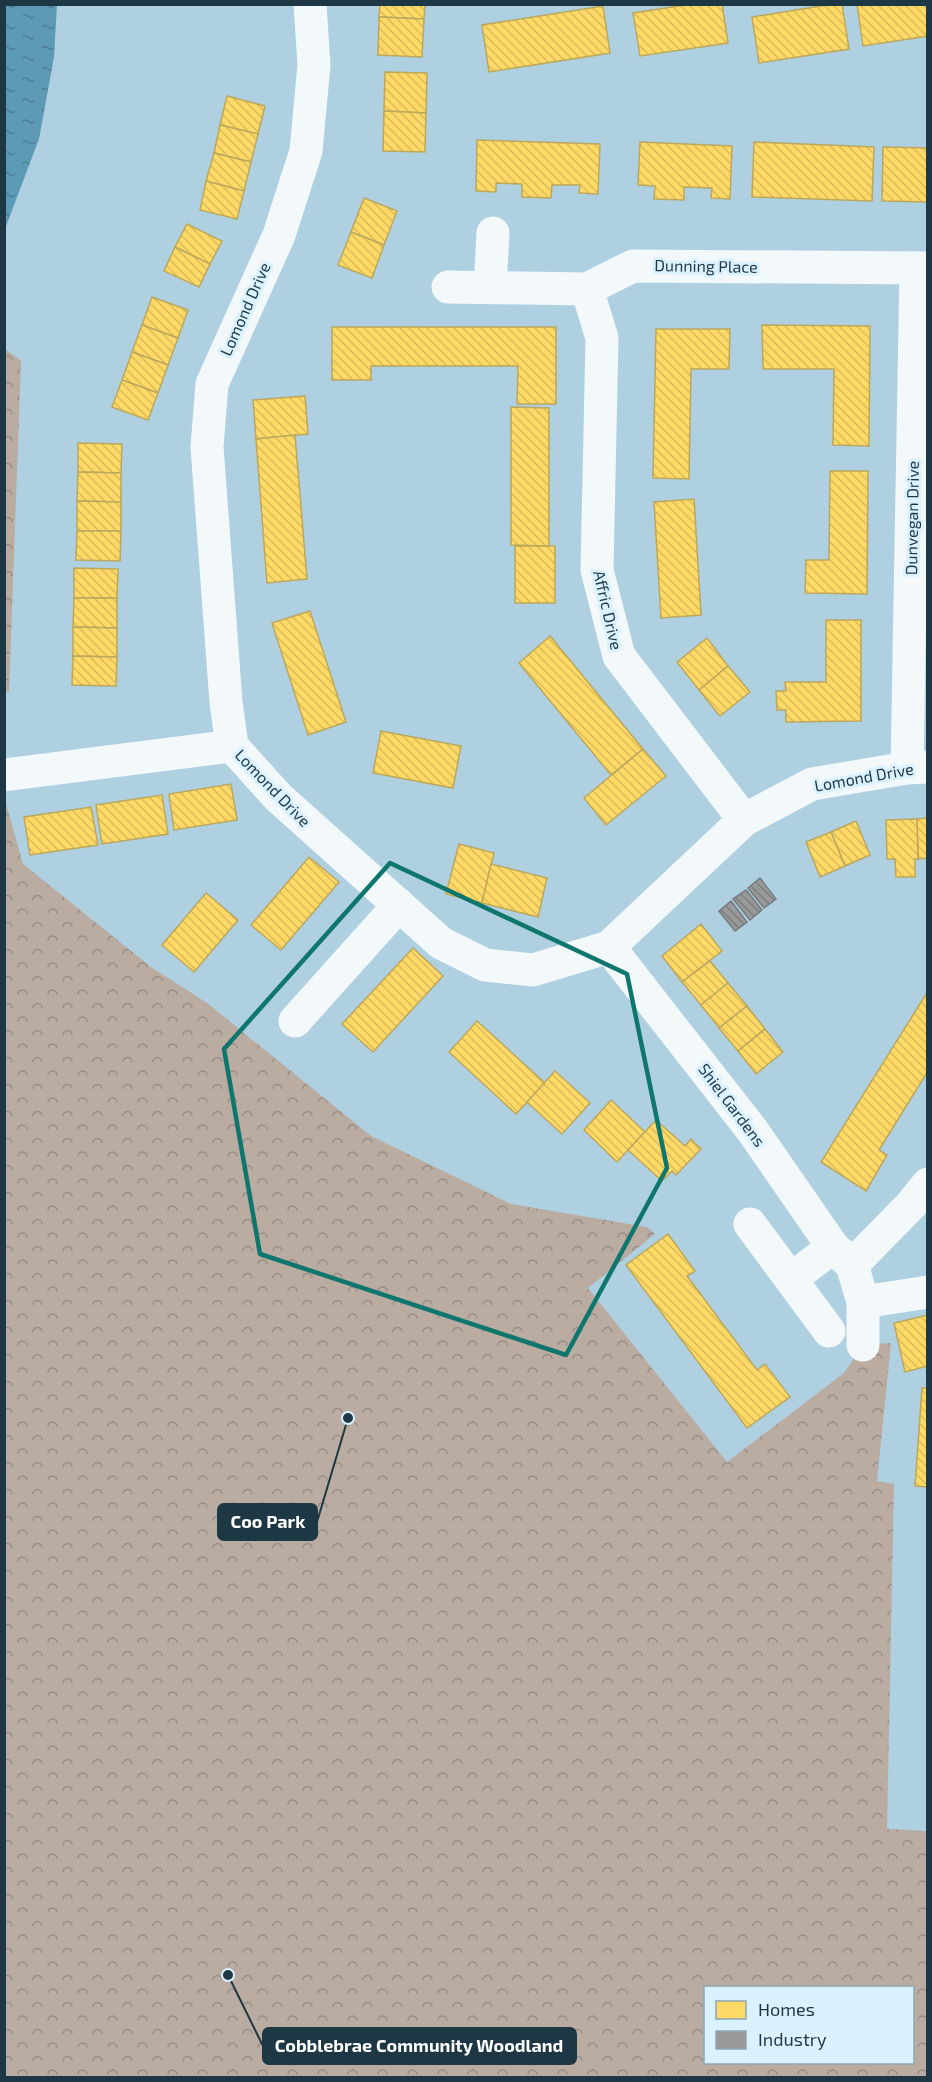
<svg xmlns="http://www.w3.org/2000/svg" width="932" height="2082" viewBox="0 0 932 2082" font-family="'Exo 2',sans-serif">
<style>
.forest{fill:url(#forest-crowns);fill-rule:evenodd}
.water{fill:url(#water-ripples)}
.homes{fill:url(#homes-back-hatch);stroke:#bba85c;stroke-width:1.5}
.industry{fill:url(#industry-back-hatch);stroke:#747c80;stroke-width:1.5}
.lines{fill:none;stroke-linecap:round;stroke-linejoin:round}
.minor{stroke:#f3f8fa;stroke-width:33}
.marked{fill:none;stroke:#0f766e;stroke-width:4.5;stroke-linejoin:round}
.labels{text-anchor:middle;stroke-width:6;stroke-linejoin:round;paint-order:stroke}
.street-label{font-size:16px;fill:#1d3744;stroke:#daf2ff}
.leader{fill:none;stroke:#1d3744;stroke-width:2}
.callout-dot{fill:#1d3744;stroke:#daf2ff;stroke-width:2}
.callout{fill:#1d3744;stroke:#1d3744;stroke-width:2}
.callout-label{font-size:18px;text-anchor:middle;font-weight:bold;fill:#fff}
</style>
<defs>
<pattern id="forest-crowns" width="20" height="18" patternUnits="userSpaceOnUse" patternTransform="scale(1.5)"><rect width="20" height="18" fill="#bbaca2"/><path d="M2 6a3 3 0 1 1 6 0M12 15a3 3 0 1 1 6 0" fill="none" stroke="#978d86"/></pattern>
<pattern id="water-ripples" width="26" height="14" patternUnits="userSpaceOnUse" patternTransform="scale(1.5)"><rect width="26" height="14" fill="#5d9ab6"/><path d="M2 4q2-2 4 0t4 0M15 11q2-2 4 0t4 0" fill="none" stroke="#4c7e96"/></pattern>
<pattern id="homes-back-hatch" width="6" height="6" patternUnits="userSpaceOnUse" patternTransform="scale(1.5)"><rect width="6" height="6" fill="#ffd966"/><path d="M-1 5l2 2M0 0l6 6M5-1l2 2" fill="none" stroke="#dabb5a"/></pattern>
<pattern id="industry-back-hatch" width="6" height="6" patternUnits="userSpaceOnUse" patternTransform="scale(1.5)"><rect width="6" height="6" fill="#999"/><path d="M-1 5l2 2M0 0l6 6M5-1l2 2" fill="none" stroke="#7c7e7e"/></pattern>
</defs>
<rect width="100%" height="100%" fill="#aed0e1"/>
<g class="forest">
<path d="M4,348L21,361L9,692L4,691Z"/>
<path d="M5,800L23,864L151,967L207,1003L371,1136L511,1204L647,1227L655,1234L588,1288L727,1462L844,1373L863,1345L891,1343L877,1481L894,1484L887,1829L927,1831V2077H5ZM706,1988H912V2062H706Z"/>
</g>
<path class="water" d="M5,4L57,5L54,57L39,139L5,229Z"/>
<g class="homes">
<path d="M380,4H425L424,19L379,17Z"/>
<path d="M692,4H722L728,43L640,56L633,13Z"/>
<path d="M833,4H842L849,49L759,63L752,17Z"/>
<path d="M857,4H928V36L863,46Z"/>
<path d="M603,6L610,53L489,72L482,25Z"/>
<path d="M379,17L424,19L422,57L378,55Z"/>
<path d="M385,72L427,73L426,113L384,111Z"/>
<path d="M227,96L265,106L258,134L220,125Z"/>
<path d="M384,111L426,113L425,152L383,151Z"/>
<path d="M220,125L258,134L251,162L214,153Z"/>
<path d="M477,140L600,144L598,194L579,193L580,185H552L551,198L522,197V184L496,183V192L476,191Z"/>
<path d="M640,142L732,146L730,199L711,198L712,188L684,187V200L654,199L655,186L638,185Z"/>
<path d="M754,142L874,147L872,201L752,197Z"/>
<path d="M883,147L928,148V202L882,201Z"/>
<path d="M214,153L251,162L244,191L206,181Z"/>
<path d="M206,181L244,191L237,219L200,210Z"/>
<path d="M364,198L397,211L384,245L351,232Z"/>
<path d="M187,224L222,241L210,264L175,247Z"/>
<path d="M351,232L384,245L372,278L338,265Z"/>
<path d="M175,247L210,264L199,287L164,271Z"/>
<path d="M152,297L188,310L178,338L142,325Z"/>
<path d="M142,325L178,338L168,365L132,352Z"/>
<path d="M762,325L870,326L869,446L833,445L834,369H763Z"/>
<path d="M332,327H556V404H517L518,366H371V380H332Z"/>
<path d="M656,329H730L729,369H691L689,479L653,478Z"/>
<path d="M132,352L168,365L158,393L122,380Z"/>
<path d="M122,380L158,393L148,420L112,407Z"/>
<path d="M305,396L308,434L256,439L253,400Z"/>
<path d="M511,407L549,408V546L511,545Z"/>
<path d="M295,435L307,579L267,583L256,439Z"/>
<path d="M78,443L122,444L121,473L78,472Z"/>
<path d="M830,471H868L867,594L805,593L806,560H829Z"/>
<path d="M78,472L121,473V502L77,501Z"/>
<path d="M694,499L701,615L661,618L654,502Z"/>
<path d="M77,501L121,502V531H77Z"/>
<path d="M77,531H121L120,561L76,560Z"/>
<rect x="515" y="546" width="40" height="57"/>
<path d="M74,568L118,569L117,598H74Z"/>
<path d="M74,598H117V628L73,627Z"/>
<path d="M310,611L346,722L308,735L272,623Z"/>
<path d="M826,620H861V721L786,722V710H777L776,691H786L785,682H826Z"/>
<path d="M73,627L117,628V657L73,656Z"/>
<path d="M550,636L643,749L611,775L519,663Z"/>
<path d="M707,638L728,666L699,690L677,662Z"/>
<path d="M73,656L117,657L116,686L72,685Z"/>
<path d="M728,666L750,692L720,716L699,690Z"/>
<path d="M381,731L461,746L453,788L373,773Z"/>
<path d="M643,749L666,776L606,825L584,798Z"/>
<path d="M231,784L237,820L174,830L169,794Z"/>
<path d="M162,795L168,834L102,844L96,805Z"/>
<path d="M91,807L98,845L30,855L24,817Z"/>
<path d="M928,818V858L918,859L917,819Z"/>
<path d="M917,819L918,859H915V877H896L895,859H887L886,820Z"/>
<path d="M856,821L870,855L845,866L831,832Z"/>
<path d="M831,832L845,866L820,877L806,842Z"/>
<path d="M459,844L494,853L482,903L446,894Z"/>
<path d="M309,857L339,882L281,950L251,925Z"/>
<path d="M491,864L547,878L538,917L482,903Z"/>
<path d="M206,893L238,920L194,972L162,945Z"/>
<path d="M701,924L722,951L682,982L662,956Z"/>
<path d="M413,948L443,976L373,1052L342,1024Z"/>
<path d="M710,961L728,983L701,1005L682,982Z"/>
<path d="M728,983L747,1006L719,1028L701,1005Z"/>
<path d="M928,991V1071L879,1150L887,1155L866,1191L821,1162Z"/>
<path d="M747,1006L765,1029L738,1051L719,1028Z"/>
<path d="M477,1021L545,1083L516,1114L449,1052Z"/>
<path d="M765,1029L783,1052L756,1074L738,1051Z"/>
<path d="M555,1071L590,1103L562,1134L527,1102Z"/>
<path d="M611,1100L645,1132L617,1162L584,1130Z"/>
<path d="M656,1120L685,1146L691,1139L701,1149L676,1175L672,1171L662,1181L628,1150Z"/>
<path d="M668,1234L695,1271L687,1276L757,1370L765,1364L790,1397L747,1428L626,1265Z"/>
<path d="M928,1315V1366L905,1372L894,1323Z"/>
<path d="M922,1388H928V1487L915,1486Z"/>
</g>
<g class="industry">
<path d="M760,878L776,899L764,908L748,888Z"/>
<path d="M746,890L762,910L750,920L733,899Z"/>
<path d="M731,901L747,922L735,931L719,911Z"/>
</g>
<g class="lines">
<g class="minor">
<path d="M310,4L314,65L306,151L279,235L212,384L207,447L226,702L232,746L278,797L441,943L485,965L533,970L609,947L744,820L812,784L907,768L928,767"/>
<path d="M448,287L587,289L633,266L928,268"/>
<path d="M490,287L493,233"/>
<path d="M587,289L602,338L597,570L619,656L744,820"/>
<path d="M907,768L916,268"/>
<path d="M4,775L232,746"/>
<path d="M609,947L752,1130L833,1247L852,1265L911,1205L928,1184"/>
<path d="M295,1021L399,905"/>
<path d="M750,1224L829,1331"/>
<path d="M852,1265L863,1302V1345"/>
<path d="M791,1279L833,1247"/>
<path d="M863,1302L928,1292"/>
</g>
</g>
<path class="marked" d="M390,863L627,974L667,1168L566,1355L260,1254L224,1049Z"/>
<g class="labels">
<g class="street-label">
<text transform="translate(706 266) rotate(1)" y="6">Dunning Place</text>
<text transform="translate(245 309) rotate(-66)" y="6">Lomond Drive</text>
<text transform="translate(912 518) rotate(-89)" y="6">Dunvegan Drive</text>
<text transform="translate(608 610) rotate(77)" y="6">Affric Drive</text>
<text transform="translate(864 777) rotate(-10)" y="6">Lomond Drive</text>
<text transform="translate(273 788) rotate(46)" y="6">Lomond Drive</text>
<text transform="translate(732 1105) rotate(53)" y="6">Shiel Gardens</text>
</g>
</g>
<path class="leader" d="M348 1418L317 1522M228 1975L263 2046"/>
<g class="callout-dot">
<circle cx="348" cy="1418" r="6"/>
<circle cx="228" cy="1975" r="6"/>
</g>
<g class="callout">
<rect x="218" y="1504" width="99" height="36" rx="6"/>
<rect x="263" y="2028" width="313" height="36" rx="6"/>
</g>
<g class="callout-label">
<text x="268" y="1528">Coo Park</text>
<text x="419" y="2052">Cobblebrae Community Woodland</text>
</g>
<rect width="932" height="2082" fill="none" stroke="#1d3744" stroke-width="12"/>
<rect x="704" y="1986" width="210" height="78" fill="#daf2ff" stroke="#8ea7b4" stroke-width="1.5"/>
<rect x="716" y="2001" width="30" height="18" fill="#ffd966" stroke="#8ea7b4" stroke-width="1.5"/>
<text x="758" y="2016" font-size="18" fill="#1d3744">Homes</text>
<rect x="716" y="2031" width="30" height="18" fill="#999999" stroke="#8ea7b4" stroke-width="1.5"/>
<text x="758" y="2046" font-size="18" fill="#1d3744">Industry</text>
</svg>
